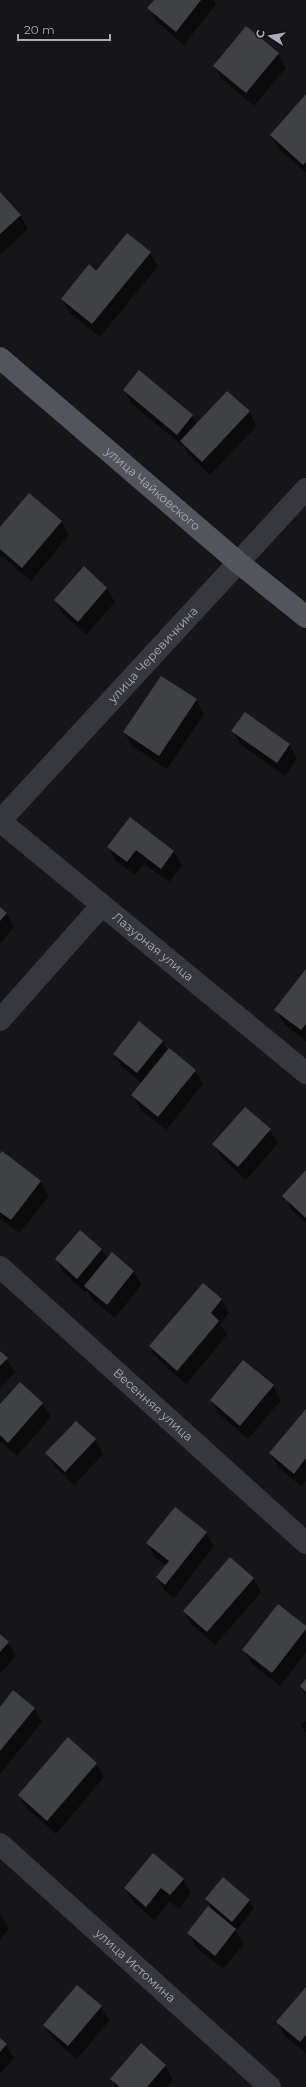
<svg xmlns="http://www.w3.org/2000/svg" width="306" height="2087" viewBox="0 0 306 2087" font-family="Montserrat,sans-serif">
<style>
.shadow{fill:#0007}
.building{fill:#404145}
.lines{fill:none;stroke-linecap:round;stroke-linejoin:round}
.minor{stroke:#37383d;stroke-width:22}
.major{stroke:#53555c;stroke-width:22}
.labels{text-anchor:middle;stroke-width:3;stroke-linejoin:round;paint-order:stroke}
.street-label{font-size:12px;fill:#a8adb8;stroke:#111113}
</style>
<rect width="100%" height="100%" fill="#161618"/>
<g class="shadow">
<path d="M155,0H214L216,4L184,45L157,22L149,9Z"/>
<path d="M246,27L278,54L286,68L254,106L222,79L214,66Z"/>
<path d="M306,95V173L279,149L271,135Z"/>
<path d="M0,194L20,215L28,229L0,255Z"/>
<path d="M150,253L158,266L100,337L70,313L62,299L97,272Z"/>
<path d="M139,372L193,416L197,424L249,412L257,426L210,475L189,455L185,448L132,404L124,390Z"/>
<path d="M61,521L69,535L31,581L0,555V529Z"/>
<path d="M84,568L107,589L115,602L86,635L63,614L55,600Z"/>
<path d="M196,700L204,714L167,769L132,746L124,732Z"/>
<path d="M233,731L289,745L297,758L285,776L240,744Z"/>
<path d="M131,819L174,852L182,865L169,882L144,864L135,875L116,861L108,847Z"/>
<path d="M0,908L6,913L14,927L0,944Z"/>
<path d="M306,971V1041L284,1024L276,1010Z"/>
<path d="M163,1041L168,1051L195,1071L203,1084L166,1130L140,1109L133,1095L142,1083L122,1067L114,1054Z"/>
<path d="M270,1130L278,1143L246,1180L222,1158L214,1145Z"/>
<path d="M3,1152L41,1182L49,1196L19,1233L0,1218V1155Z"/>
<path d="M306,1172V1223L292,1210L284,1196Z"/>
<path d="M80,1231L102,1250L107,1259L134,1271L141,1285L115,1318L93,1300L87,1290L85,1292L64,1273L56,1259Z"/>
<path d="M221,1299L229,1313L220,1324L227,1335L186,1384L158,1360L150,1347Z"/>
<path d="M0,1352L7,1359L15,1372L0,1388Z"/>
<path d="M20,1383L43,1404L51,1417L17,1456L0,1441V1406Z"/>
<path d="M273,1386L281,1400L248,1439L219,1414L211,1400Z"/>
<path d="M306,1411V1481L302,1487L278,1467L270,1453Z"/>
<path d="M76,1422L95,1440L103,1454L74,1485L55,1467L47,1453Z"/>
<path d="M206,1533L214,1546L174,1598L165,1591L157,1577L166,1566L155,1557L147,1543Z"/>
<path d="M253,1578L261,1592L215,1645L192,1625L184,1611Z"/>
<path d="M306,1627V1652L280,1686L252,1664L244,1650Z"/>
<path d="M0,1635L8,1642L16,1656L0,1674Z"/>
<path d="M306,1681V1696L301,1687Z"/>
<path d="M0,1708H34L42,1722L0,1774Z"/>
<path d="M306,1720V1733L301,1725Z"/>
<path d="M96,1764L104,1777L56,1834L27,1809L19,1795Z"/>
<path d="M183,1879L191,1893L179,1909L170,1901L154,1920L133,1902L125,1889Z"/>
<path d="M223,1879L250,1901L254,1909L236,1931L244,1944L223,1969L196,1947L188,1933L213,1911L206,1899Z"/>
<path d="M0,1914L9,1929L0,1940Z"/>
<path d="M306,1989V2053L285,2036L277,2022Z"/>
<path d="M101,2007L109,2021L77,2059L53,2039L45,2025Z"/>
<path d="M0,2039L6,2045L14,2058L0,2074Z"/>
<path d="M141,2045L165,2066L173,2080L167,2087H116L111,2079Z"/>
</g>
<g class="building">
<path d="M154,0H201L176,32L147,8Z"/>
<path d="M246,26L279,53L246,93L213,66Z"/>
<path d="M306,94V162L303,165L270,135Z"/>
<path d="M0,192L21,215L0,234Z"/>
<path d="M127,233L151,252L92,324L61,299L89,264L96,271Z"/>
<path d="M139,370L193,415L177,435L123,390Z"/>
<path d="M227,391L250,411L202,462L180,441Z"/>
<path d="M29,493L62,521L22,568L0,549V527Z"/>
<path d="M84,566L107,588L78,622L54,600Z"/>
<path d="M161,676L197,699L159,756L123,732Z"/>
<path d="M245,712L290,744L277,763L231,731Z"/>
<path d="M130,817L174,851L161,869L136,850L127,862L107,847Z"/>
<path d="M0,907L7,913L0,921Z"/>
<path d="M306,969V1024L301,1030L274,1010Z"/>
<path d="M139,1021L163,1041L137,1073L113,1054Z"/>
<path d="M169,1048L196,1070L158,1117L131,1095Z"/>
<path d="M245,1107L271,1129L238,1167L212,1144Z"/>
<path d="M2,1151L41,1181L11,1220L0,1212V1154Z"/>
<path d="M306,1170V1218L282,1196Z"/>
<path d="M80,1230L102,1249L77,1279L55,1259Z"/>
<path d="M112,1252L134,1271L107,1305L84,1286Z"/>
<path d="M203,1283L222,1299L211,1313L219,1321L177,1371L149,1346Z"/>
<path d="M0,1351L8,1358L0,1366Z"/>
<path d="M243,1360L274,1385L240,1426L210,1400Z"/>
<path d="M20,1382L43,1403L8,1443L0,1435V1404Z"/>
<path d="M306,1409V1458L294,1474L269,1453Z"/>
<path d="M76,1421L96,1439L65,1472L45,1453Z"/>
<path d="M175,1507L207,1532L165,1585L156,1577L169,1561L146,1543Z"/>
<path d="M230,1557L254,1578L207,1632L183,1611Z"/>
<path d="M278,1604L306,1626V1629L272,1673L242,1650Z"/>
<path d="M0,1634L9,1642L0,1652Z"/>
<path d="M306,1679V1692L300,1686Z"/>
<path d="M13,1690L35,1708L0,1751V1707Z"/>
<path d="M68,1737L97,1763L47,1821L18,1795Z"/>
<path d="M153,1853L184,1879L170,1895L161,1888L146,1907L124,1888Z"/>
<path d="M223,1877L250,1900L232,1922L205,1899Z"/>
<path d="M208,1906L236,1929L215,1956L187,1933Z"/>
<path d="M77,1985L102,2006L68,2046L43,2025Z"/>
<path d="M306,1987V2035L300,2042L276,2022Z"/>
<path d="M0,2038L7,2044L0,2052Z"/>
<path d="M141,2043L166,2065L147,2087H120L110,2079Z"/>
</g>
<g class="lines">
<g class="minor">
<path id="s1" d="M0,821L306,489"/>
<path id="s2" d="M0,821L306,1073"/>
<path d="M0,1020L102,905"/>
<path id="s3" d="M0,1267L306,1543"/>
<path id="s4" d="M0,1844L270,2087"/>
</g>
<path class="major" id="s5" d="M0,358L239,563L306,617"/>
</g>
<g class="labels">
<g class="street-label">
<text dy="4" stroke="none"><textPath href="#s5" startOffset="201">улица Чайковского</textPath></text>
<text dy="4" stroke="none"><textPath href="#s1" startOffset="226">улица Черевичкина</textPath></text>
<text dy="4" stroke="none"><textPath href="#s2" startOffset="198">Лазурная улица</textPath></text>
<text dy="4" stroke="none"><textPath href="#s3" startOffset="206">Весенняя улица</textPath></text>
<text dy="4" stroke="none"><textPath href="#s4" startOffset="182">улица Истомина</textPath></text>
</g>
</g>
<g transform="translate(270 36) rotate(282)" stroke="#111113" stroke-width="3" paint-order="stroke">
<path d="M0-3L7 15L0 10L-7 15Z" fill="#a8adb8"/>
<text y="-6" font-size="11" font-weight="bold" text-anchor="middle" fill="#a8adb8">С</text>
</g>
<path d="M18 34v6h92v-6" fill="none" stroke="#a8adb8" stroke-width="2"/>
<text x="24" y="34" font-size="12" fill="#a8adb8" stroke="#111113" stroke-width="3" paint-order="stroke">20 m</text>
</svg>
